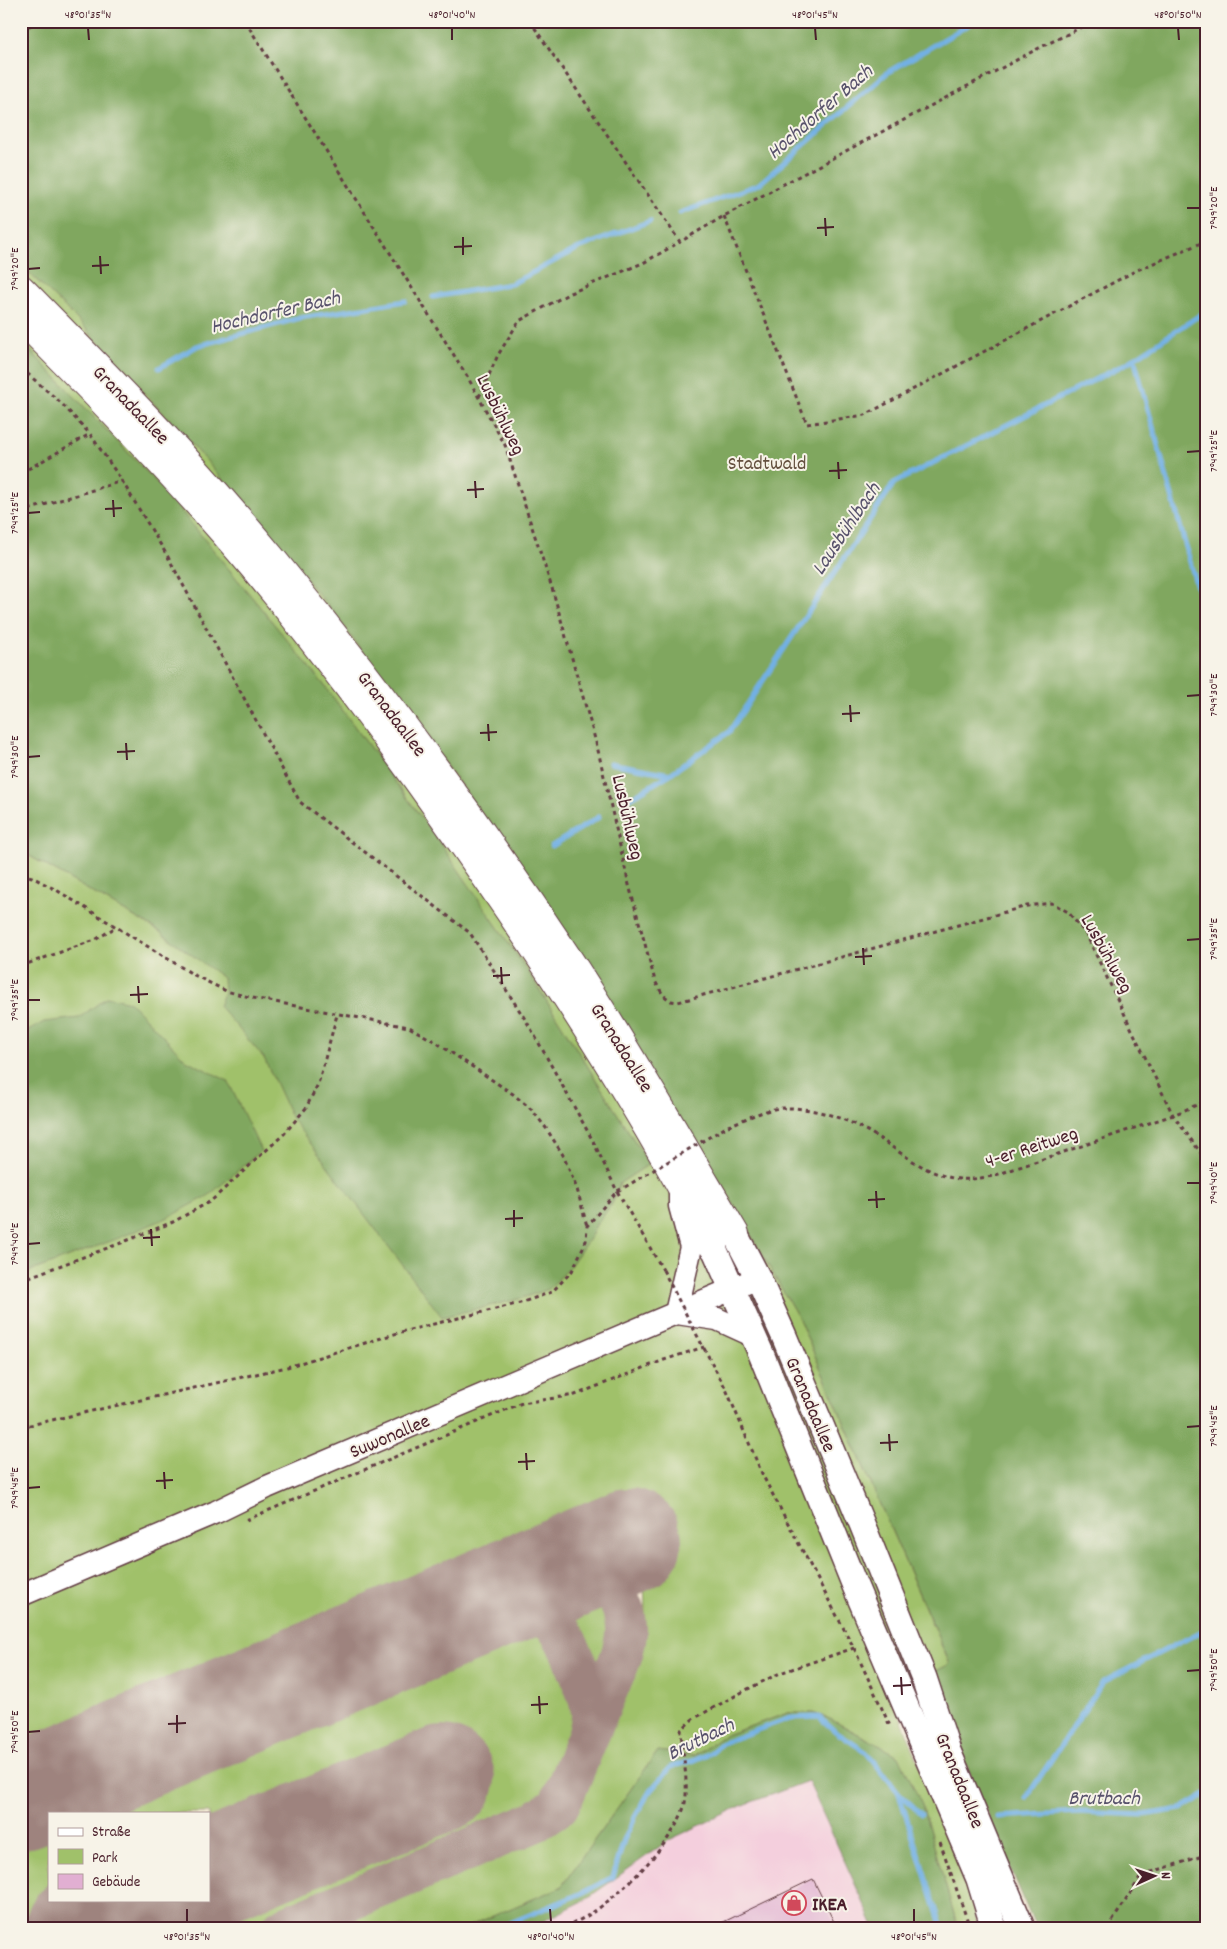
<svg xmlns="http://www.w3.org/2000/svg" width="1227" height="1949" viewBox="0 0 1227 1949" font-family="Dekko,sans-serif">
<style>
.built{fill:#f4cfdd}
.green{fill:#a0c16a;stroke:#75704a}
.forest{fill:#80a75e;stroke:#656344}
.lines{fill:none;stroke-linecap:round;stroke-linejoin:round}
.stream{stroke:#72b0e4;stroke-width:5}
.taxiway{stroke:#9e837e;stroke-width:42}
.runway{stroke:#9e837e;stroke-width:106}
.building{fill:#e1afd2}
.secondary-casing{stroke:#633d44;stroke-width:25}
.primary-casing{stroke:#633d44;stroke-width:28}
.highway-casing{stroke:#633d44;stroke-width:30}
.path{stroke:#633d44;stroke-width:3;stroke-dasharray:4 4;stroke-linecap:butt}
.secondary{stroke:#fff;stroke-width:22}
.primary{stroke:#fff;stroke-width:25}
.highway{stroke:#fff;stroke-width:28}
.path-bridge{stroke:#633d44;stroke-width:3;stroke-dasharray:4 4;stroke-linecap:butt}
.ticks{fill:none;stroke:#4a1f2b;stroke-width:2}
.labels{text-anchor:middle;stroke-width:4;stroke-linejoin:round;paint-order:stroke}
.street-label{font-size:20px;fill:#4a1f2b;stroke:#f7f3e8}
.park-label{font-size:20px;fill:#64503e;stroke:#f7f3e8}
.poi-label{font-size:20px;font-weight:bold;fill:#4a1f2b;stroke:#f7f3e8;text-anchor:start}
.water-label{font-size:21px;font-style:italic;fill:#58526c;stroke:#f7f3e8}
.neatline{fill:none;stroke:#4a1f2b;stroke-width:2}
.ticks-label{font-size:12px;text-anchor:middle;fill:#4a1f2b}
</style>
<rect width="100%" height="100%" fill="#f7f3e8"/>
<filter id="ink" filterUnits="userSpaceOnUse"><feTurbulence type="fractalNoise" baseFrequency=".02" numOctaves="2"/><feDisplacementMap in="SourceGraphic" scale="10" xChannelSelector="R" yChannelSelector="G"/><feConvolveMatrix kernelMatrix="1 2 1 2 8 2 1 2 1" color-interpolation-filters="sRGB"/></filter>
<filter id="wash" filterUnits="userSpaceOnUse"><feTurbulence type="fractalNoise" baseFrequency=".0096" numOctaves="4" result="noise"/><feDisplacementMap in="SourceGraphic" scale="20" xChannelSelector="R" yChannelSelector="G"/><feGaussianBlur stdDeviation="1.12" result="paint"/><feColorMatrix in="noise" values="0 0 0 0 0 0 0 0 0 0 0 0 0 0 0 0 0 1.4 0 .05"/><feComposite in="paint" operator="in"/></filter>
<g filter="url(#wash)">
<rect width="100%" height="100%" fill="#f3e7d0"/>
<path class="built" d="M809,1780L875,1928H530L585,1900L669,1840L741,1806Z"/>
<g class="green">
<path d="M21,265L75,317L207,461L334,613L470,798L696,1151L725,1190L799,1319L950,1665L890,1691L963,1873L979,1928H958L922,1805L881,1746L830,1719L813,1713H788L723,1736L694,1756L658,1751L561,1887L465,1928H304L543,1827C555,1820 563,1815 571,1804L645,1619L644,1572L617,1508L21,1760V851L159,931L590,1235L596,1225L612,1204L620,1183L649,1164L527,970L438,840L324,685L163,489L21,341Z"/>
<path d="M575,1602C595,1601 617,1616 617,1637C617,1644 614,1653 611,1660C608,1668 606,1674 599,1680H593L590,1675L566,1617L565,1609Z"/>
<path d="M521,1623C532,1624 546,1626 554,1634C564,1643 579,1688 585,1702C589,1732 566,1766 555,1794L547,1803L255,1928H21V1835L49,1823V1900H209V1813H74Z"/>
</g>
<g class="forest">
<path d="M21,21H1206V1928H1036L928,1675L950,1664L799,1319L725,1190L696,1151L470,798L334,613L207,461L75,317L21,265Z"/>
<path d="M21,341L163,489L324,685L438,840L527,970L649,1164L620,1183L612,1204L596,1225L591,1236L568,1269L549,1289L519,1299L442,1317L292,1119L264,1058L219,1006L224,993L223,978L159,931L21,851Z"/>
<path d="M107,997L130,1002L186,1060L228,1081L261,1151L208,1196L169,1217L119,1238L21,1275V1035L44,1022L79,1018Z"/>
<path d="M788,1713H813L830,1719L899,1756L922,1805L958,1928H875L808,1781L741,1806L669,1840L585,1900L530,1928H465L561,1887L658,1751L694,1756L723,1736Z"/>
</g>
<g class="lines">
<g class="stream">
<path d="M680,213L759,184L888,72L975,21"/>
<path d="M433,297L511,284L579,248L650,221"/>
<path d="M1134,358L1206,620"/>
<path d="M159,368L197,346L300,318L405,301"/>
<path d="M610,763L670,774"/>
<path d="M624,802L670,774L729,732L894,483L1127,363L1206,311"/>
<path d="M552,846L599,817"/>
<path d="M899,1794L942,1928"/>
<path d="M1026,1798L1103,1682L1206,1629"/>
<path d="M998,1817L1078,1812L1144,1815L1181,1809L1206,1794"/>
<path d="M498,1928L582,1893L613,1877L624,1840L635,1817L650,1791L671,1767L695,1760L710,1753L722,1743L790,1718L819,1717L836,1732L866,1752L899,1793L921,1814"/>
</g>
<g class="taxiway">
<path d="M487,1600C505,1598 520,1597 536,1607C544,1612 552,1620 558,1628C569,1642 591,1697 592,1714C592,1720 591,1726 589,1733"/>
<path d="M283,1928L536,1821L558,1806L564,1794C577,1763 590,1731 603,1699C612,1678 624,1656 626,1634C628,1599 602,1569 567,1567"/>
</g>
<g class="runway">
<path d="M21,1796L629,1541"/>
<path d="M209,1874L442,1779"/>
<path d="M78,1928L145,1900"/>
</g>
</g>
<g id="blocks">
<path class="building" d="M813,1879L837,1928H711Z"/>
</g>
</g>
<g filter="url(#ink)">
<use href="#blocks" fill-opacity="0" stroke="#633d44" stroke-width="1"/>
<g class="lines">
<defs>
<g id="secondary">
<path d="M676,1313L691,1247L680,1206V1189"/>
<path d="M677,1313L717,1319L752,1335"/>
<path d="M21,1595L216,1512L267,1487L758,1278"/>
</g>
<g id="primary">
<path d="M735,1234L758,1278L784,1336L862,1524L924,1678L948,1751L1022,1928"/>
<path d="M713,1246L760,1351L855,1586L979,1879L994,1928"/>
</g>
<g id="highway">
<path d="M21,289C108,377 195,465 273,560C379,689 479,824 571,963C629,1051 681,1144 735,1234"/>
<path d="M21,318C102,399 182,482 256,570C339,670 416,776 490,883C571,1000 648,1120 713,1246"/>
</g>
</defs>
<use href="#secondary" class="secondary-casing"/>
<use href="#primary" class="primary-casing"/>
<use href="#highway" class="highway-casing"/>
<g class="path">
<path d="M245,21L467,376L505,445L552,588L597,746L629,885L655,981L663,995L671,1001L678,1002L1027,906L1052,903L1068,912L1086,934L1173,1115L1206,1160"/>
<path d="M530,21L680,242L724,216L1039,48L1094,21"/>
<path d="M21,30L39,21"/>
<path d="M724,216L807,424L865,415L1135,271L1206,241"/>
<path d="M21,368L61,403L90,434L122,481L168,557L300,802L470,933L530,1027L593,1141L617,1191L663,1270"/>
<path d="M479,397L498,355L519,321L570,293L643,263L680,242"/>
<path d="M21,473L90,434"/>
<path d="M21,512L122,481"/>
<path d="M21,874L32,877L58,891L194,975L226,991L253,998L409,1027L434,1041L513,1094L532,1110L546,1128L563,1155L577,1189L587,1226"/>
<path d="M21,966L95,940L116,927"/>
<path d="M728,1126C746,1119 764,1109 783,1108C815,1107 848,1119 874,1135C901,1152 926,1175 959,1179C970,1180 982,1178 993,1176L1173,1115L1206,1101"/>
<path d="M21,1280L121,1243L173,1222L211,1201L284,1134L306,1108L318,1084L337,1015"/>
<path d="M700,1341L726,1389L763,1476L854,1648L890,1726"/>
<path d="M21,1427L287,1367L401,1332L520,1303L552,1292L572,1271L586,1241L587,1226L617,1191L625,1187"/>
<path d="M246,1520L522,1403L575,1395L664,1360L704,1347"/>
<path d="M940,1842L970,1928"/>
<path d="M565,1928C574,1923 584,1918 592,1913C623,1892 677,1840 685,1803C689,1782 682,1752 681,1730L693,1719L746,1690L780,1673L854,1648"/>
<path d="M1108,1928L1142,1875L1206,1855"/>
</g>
<use href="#secondary" class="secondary"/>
<use href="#primary" class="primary"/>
<use href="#highway" class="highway"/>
<g class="path-bridge">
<path d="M625,1187L728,1126"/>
<path d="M663,1270L700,1341"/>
</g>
</g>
</g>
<path class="ticks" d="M88,28L89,40M452,28V40M815,28L816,40M1178,28L1179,40M1187,208H1200M825,218L826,236M817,228L834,227M463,237V255M454,247L472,246M100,256L101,274M92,266L109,265M28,269L40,268M1187,452L1200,451M838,462L839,479M829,471L847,470M475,481L476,498M467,490L484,489M113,500L114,517M105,509L122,508M28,513L40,512M1187,696L1200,695M850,705L851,722M842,714L860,713M488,724L489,741M480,733L497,732M126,743L127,760M117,752L135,751M28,757L40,756M1187,940L1200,939M863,948L864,965M855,957L872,956M501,967L502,984M493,976L510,975M138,986L139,1003M130,995L148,994M28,1000H40M1187,1183H1200M876,1191L877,1208M868,1200L885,1199M514,1210V1227M505,1219L523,1218M151,1229L152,1246M143,1238L160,1237M28,1244L40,1243M1187,1427L1200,1426M889,1434L890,1451M880,1443L898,1442M526,1453L527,1470M518,1462L535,1461M164,1472L165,1489M156,1481L173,1480M28,1488L40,1487M1187,1671L1200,1670M901,1677L902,1695M893,1686L911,1685M539,1696L540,1714M531,1705L548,1704M177,1715V1733M168,1724L186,1723M28,1732L40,1731M187,1909V1922M550,1909L551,1922M914,1909V1922"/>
<defs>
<symbol id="shop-ring" viewBox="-11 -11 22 22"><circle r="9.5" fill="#f7f3e8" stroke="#d1495b" stroke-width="1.5"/><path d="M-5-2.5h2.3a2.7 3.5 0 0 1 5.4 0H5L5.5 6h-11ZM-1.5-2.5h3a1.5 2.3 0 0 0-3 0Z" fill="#d1495b"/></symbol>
</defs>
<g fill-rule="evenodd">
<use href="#shop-ring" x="780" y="1889" width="28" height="28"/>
</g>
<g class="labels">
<g class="street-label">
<text transform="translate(132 404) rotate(46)" y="7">Granadaallee</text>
<text transform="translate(502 414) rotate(64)" y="7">Lusbühlweg</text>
<text transform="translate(393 713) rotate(53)" y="7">Granadaallee</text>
<text transform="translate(629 817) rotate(77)" y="7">Lusbühlweg</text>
<text transform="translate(1108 953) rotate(61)" y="7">Lusbühlweg</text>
<text transform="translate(623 1047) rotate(58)" y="7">Granadaallee</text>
<text transform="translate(1031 1146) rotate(-18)" y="7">4-er Reitweg</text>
<text transform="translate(812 1404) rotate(67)" y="7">Granadaallee</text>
<text transform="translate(389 1435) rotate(-23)" y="7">Suwonallee</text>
<text transform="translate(961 1780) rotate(68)" y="7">Granadaallee</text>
</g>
<g class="park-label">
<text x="767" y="469">Stadtwald</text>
</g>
<g class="poi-label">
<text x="812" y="1910">IKEA</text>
</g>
<g class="water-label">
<text transform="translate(819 111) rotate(-41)" y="7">Hochdorfer Bach</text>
<text transform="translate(275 311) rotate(-13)" y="7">Hochdorfer Bach</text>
<text transform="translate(845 528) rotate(-56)" y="7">Lausbühlbach</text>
<text transform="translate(700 1738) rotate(-26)" y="7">Brutbach</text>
<text x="1104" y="1804">Brutbach</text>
</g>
</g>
<rect width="1227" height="1949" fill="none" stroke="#f7f3e8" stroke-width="55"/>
<rect x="48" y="1812" width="162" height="90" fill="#f7f3e8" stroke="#b29e9c"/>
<rect x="58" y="1828" width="25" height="8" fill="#ffffff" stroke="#b29e9c"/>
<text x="92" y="1836" font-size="15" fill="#4a1f2b">Straße</text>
<rect x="58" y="1849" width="25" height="15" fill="#a0c16a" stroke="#b29e9c"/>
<text x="92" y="1862" font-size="15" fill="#4a1f2b">Park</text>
<rect x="58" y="1874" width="25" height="15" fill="#e1afd2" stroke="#b29e9c"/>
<text x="92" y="1886" font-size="15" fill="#4a1f2b">Gebäude</text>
<g transform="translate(1154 1876) rotate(87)" stroke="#f7f3e8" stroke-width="4" paint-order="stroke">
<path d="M0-4L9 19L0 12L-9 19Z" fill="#4a1f2b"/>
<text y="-8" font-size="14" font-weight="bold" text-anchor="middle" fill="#4a1f2b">N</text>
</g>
<rect x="28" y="28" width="1172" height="1894" class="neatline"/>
<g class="ticks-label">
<text x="88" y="18">48°01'35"N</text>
<text x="452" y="18">48°01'40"N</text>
<text x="815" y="18">48°01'45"N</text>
<text x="1178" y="18">48°01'50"N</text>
<text transform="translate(1213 208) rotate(-90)" y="4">7°49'20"E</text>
<text transform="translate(14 269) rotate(-90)" y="4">7°49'20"E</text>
<text transform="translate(1213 451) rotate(-90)" y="4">7°49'25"E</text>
<text transform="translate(14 513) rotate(-90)" y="4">7°49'25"E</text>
<text transform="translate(1213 695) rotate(-90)" y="4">7°49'30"E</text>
<text transform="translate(14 757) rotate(-90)" y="4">7°49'30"E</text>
<text transform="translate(1213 939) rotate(-90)" y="4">7°49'35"E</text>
<text transform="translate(14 1000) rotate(-90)" y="4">7°49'35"E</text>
<text transform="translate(1213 1183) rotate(-90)" y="4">7°49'40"E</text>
<text transform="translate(14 1244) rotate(-90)" y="4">7°49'40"E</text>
<text transform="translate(1213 1426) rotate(-90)" y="4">7°49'45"E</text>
<text transform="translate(14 1488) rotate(-90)" y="4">7°49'45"E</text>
<text transform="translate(1213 1670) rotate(-90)" y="4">7°49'50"E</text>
<text transform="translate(14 1732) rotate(-90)" y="4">7°49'50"E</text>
<text x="187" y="1940">48°01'35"N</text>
<text x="551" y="1940">48°01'40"N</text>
<text x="914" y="1940">48°01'45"N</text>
</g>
</svg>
